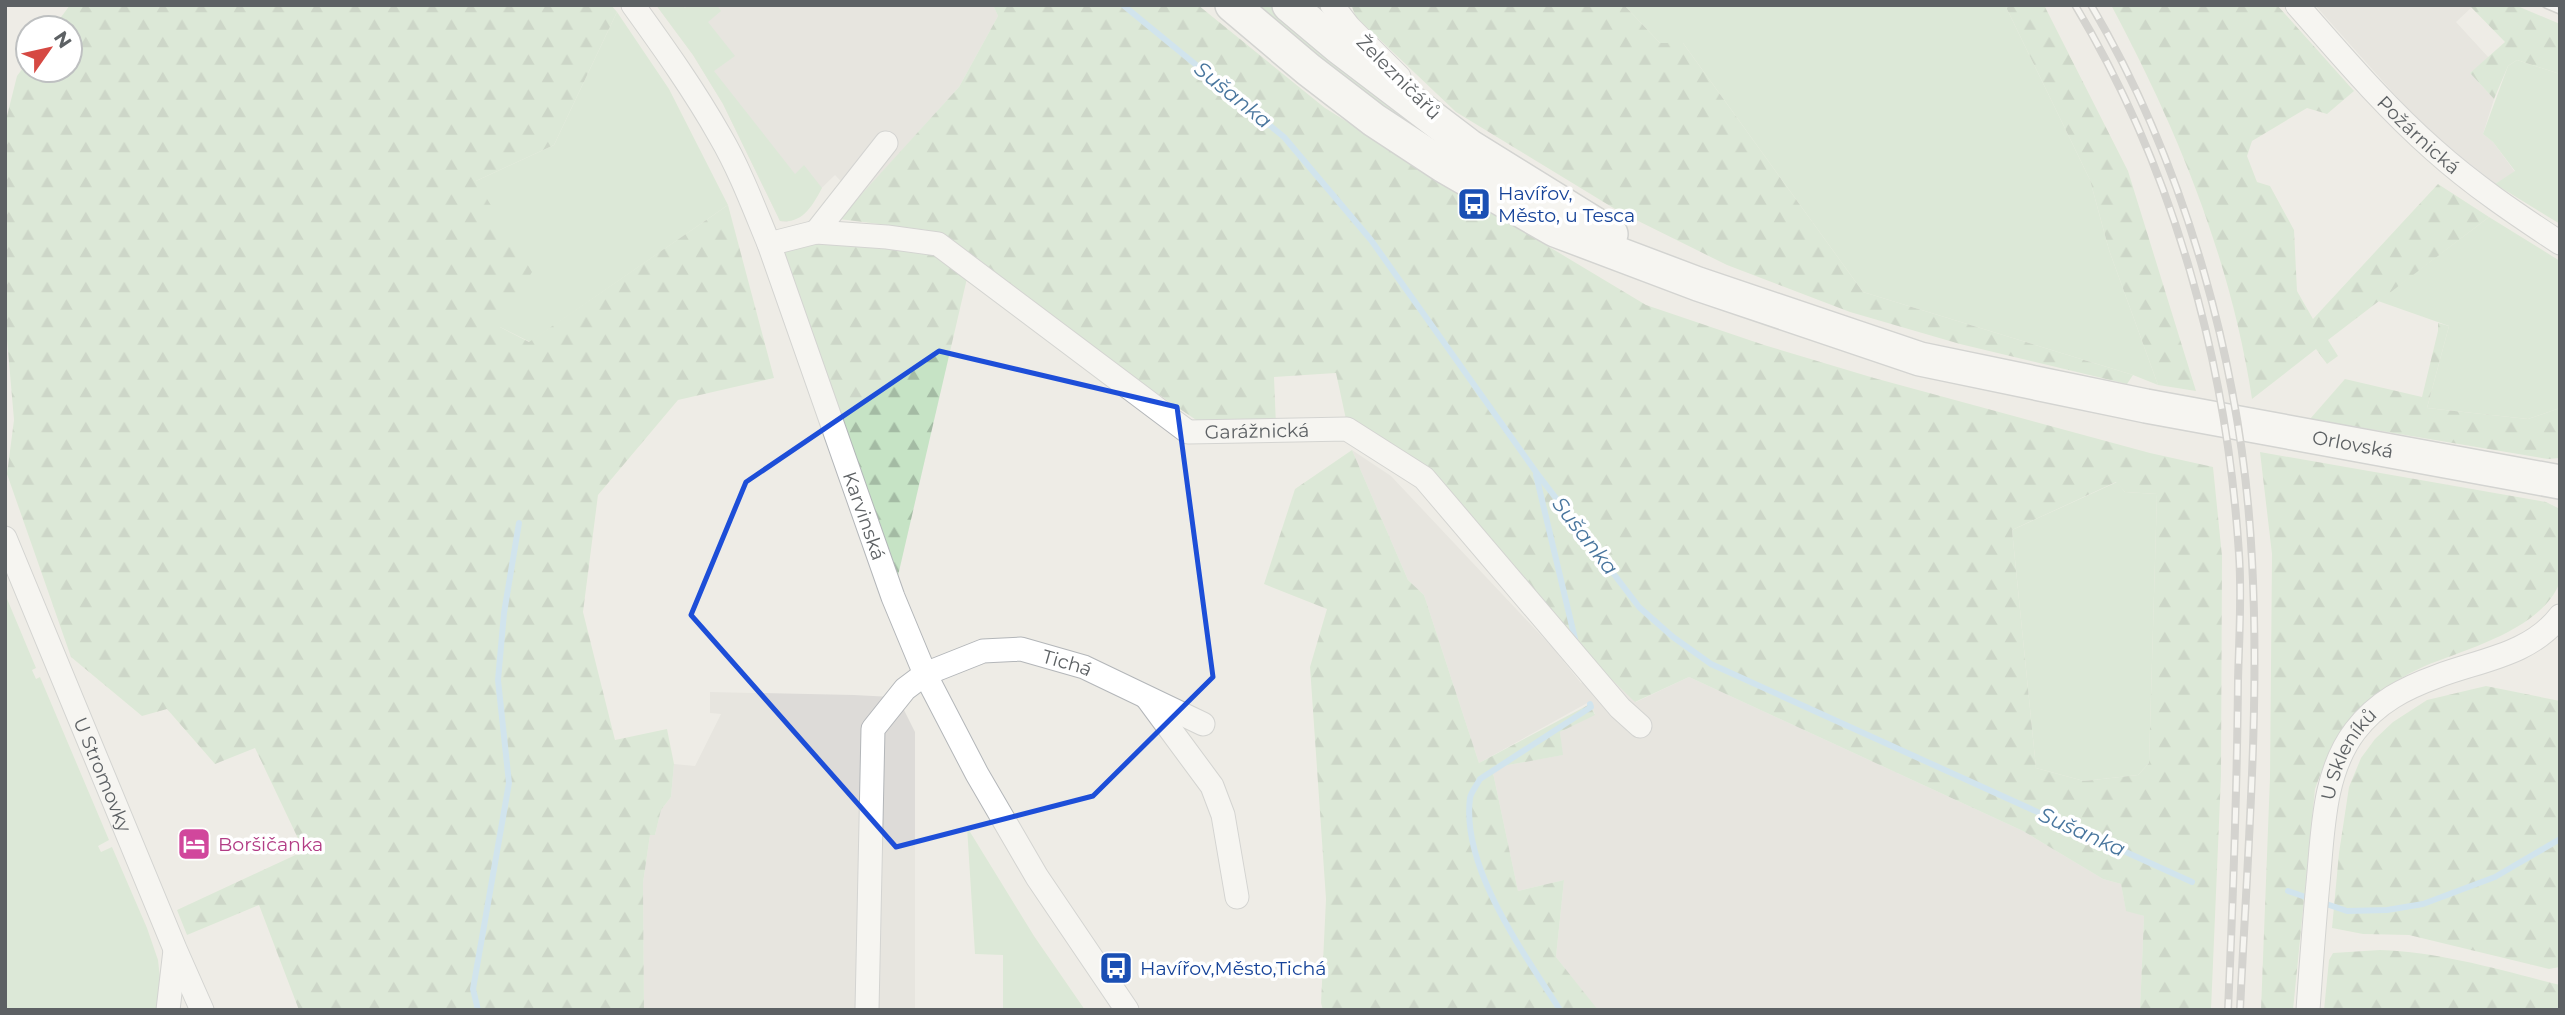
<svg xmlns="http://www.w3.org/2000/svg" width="2565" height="1015" viewBox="0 0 2565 1015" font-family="Montserrat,sans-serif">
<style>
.industrial{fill:#dddbd8}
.green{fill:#c6e3c5}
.forest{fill:url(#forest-firs);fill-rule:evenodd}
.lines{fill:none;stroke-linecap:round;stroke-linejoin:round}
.stream{stroke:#aed9f6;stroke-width:6}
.minor-casing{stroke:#b3b6b9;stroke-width:25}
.secondary-casing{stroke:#b2b5b9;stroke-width:36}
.minor{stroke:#fff;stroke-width:23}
.secondary{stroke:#fff;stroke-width:33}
.rail-casing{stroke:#b3b4b4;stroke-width:8}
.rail{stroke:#fff;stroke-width:5;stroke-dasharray:16;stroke-linecap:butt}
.marked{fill:none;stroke:#1d4ed8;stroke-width:5;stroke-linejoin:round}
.labels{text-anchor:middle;stroke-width:7;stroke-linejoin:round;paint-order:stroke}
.street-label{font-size:19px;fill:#5d6164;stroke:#fff}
.transit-label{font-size:19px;fill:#164399;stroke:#fff;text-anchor:start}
.hotel-label{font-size:19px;fill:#b23c85;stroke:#fff;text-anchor:start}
.water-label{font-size:21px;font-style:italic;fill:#49769e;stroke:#fff}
</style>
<defs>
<pattern id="forest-firs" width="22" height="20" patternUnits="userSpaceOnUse" patternTransform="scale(1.75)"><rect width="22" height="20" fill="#c6e3c5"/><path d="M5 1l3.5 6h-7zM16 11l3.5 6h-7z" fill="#a4bba4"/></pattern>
</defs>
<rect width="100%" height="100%" fill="#eeece6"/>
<g class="industrial">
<path d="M656,5H993L998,16L959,87L858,199L835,175L787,222L780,221L723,104L693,55Z"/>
<path d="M2315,5L2472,7L2456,22L2489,58L2470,73L2494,99L2483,134L2493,142L2515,172L2495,184L2450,149L2413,115Z"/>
<path d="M1352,450L1391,476L1552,647L1581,683L1602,670L1636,702L1689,677L2023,831L2103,879L2121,884L2126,910L2144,916L2140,1010H1597L1556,957L1564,880L1518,891L1492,768L1562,755L1560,732L1595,714L1589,702L1479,763L1424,595L1408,580Z"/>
<path d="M710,692L854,695L892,697L899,700L915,732V1010H644L643,883L650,835H655L661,810L671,797L674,764L695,766L721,714L710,713Z"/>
</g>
<g class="green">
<path d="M656,5H682L685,8L688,5H717L721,11L708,22L735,56L714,71L795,174L804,165L822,188C812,207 802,224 780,221L723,104L693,55Z"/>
<path d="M1252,5H1271L1330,55L1461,156L1394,118Z"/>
<path d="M1624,5H2005L2090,180L2109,250L2158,385L2133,375L1863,292L1683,43H1660Z"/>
<path d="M617,12L669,89L728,205L530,342L500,327L476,181L554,145Z"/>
<path d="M2517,60L2560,74V224L2495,184L2515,171L2493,142L2483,134L2508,66Z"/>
<path d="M2489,217L2560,261V408L2528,419L2427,408L2449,326L2378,301Z"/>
<path d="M2117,482L2125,492L2157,494L2149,763L2138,775L2084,781L2036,768L2012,530Z"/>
<path d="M5,594L36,668L32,670L36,679L40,677L109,840L98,846L101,852L112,847L147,928L158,960L160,978L157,1010H5Z"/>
<path d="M967,827L1034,936L1085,1010H1003V955L975,954Z"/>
</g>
<g class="forest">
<path d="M70,5H611L617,12L554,145L476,181L532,272L500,327L529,342L728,205L774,378L678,400L598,495L583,612L615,740L667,729L674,764L671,797L661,810L655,835H650L643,883L644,1010H299L259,905L187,935L177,910L304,851L255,748L215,764L167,709L142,716L71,657L7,474L14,420L5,316V124L17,76L28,61V70H70V28H53Z"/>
<path d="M993,5H1198L1325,108L1521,230L1646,305L1764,345L1874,378L2150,453L2213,467L2222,556L2221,776L2211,1010H2140L2144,916L2126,911L2121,884L2103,879L2023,831L1689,677L1635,702L1602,670L1433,479L1347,424L1336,373L1274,377L1276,426L1202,424L1114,364L944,236L927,230L839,219L959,87L998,16ZM2116,482L2125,492L2157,494L2149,763L2138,775L2084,781L2036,768L2012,530Z"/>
<path d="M1351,5H1624L1660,43H1683L1863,292L2133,375L2127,384L1960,344L1850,312L1727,265L1620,212L1456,112L1356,17Z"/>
<path d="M2005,5H2044L2128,171L2196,391L2158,385L2109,250L2090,180Z"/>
<path d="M2111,5H2277L2354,91L2327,114L2307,108L2252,141L2247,156L2257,182L2270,186L2294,230L2297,291L2313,319L2438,184L2489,217L2328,340L2338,356L2327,364L2316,349L2252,399C2231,260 2177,128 2111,5Z"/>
<path d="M2469,5H2515L2560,24V74L2517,60L2508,66L2494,99L2470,73L2505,42Z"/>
<path d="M813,241L934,252L968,274L897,580L779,251Z"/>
<path d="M2438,323L2449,326L2427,408L2528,419L2560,408V458L2548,459L2310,419L2345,379L2422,397L2438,331Z"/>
<path d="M1352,450L1408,580L1424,595L1479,763L1590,704L1595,715L1560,732L1563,755L1492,768L1518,891L1564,880L1556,957L1598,1010H1323L1321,1003L1326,899L1310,667L1327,609L1264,584L1295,489Z"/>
<path d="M2260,452L2546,502L2560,509C2560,525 2564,571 2559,584C2540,630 2467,649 2425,666C2411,672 2396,681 2383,690C2347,714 2329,749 2315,789L2293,1010H2261L2270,777L2272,554Z"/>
<path d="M2486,686L2560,701V967L2549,969L2409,935L2363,934L2332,928L2339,853L2349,787L2361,758L2375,739L2393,722L2427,700Z"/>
<path d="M2380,950C2441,952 2500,970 2560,985V1010H2324L2329,960L2333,953Z"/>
</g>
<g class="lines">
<g class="stream">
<path d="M1123,5L1284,137L1371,240L1536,472L1639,607L1673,637L1711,664L2192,882"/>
<path d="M1536,475L1576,643"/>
<path d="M2288,891L2347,911L2387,910L2423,904L2495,877L2560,839"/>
<path d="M478,1010L473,989L509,783L498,680L504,613L519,523"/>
<path d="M1560,1010C1524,953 1461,868 1470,798C1471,792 1477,785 1480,779L1591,707L1590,704"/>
</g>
<defs>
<g id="minor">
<path id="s1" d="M633,5C664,48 694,90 720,136C740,170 754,208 769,244L893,597L925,674L977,774L1037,877L1127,1010"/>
<path d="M1332,5L1349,27L1399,77"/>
<path id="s2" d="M2297,5C2341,55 2384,106 2434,150C2473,185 2516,214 2560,243"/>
<path d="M816,232L886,143"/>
<path id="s3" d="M769,244L816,232L887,237L938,244L1188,432L1347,429L1424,478L1620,708L1640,726"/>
<path id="s4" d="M5,538L175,949L202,1010"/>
<path d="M1147,698L1212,786L1223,815L1237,897"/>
<path d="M168,1010L175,950"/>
<path id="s5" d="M867,1010L873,729L905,689L925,674L983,651L1021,649L1084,667L1203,724"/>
<path id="s6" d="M2308,1010C2311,967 2314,925 2318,883C2323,832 2323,773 2355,731C2377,702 2405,688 2438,676C2480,660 2530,655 2560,616"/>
</g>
<g id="secondary">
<path id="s7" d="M1232,5L1309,70L1374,120L1444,166L1555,230L1698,284L1920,359L2146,406L2560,482"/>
<path d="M1289,5L1339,47L1469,146L1611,234"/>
</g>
</defs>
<use href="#minor" class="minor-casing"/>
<use href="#secondary" class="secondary-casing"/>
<use href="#minor" class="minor"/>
<use href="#secondary" class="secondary"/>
<defs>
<g id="rail">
<path d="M2075,5C2174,170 2227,363 2239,554C2242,596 2239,639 2238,681C2237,791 2233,900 2228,1010"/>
<path d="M2091,5C2187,168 2243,372 2252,560C2260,709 2247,860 2240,1010"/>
<path d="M2546,5L2560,11"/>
</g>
</defs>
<use href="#rail" class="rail-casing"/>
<use href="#rail" class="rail"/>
</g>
<path d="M0 0H2565V1015H0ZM939,351L1177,407L1213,677L1093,796L896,847L691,615L746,482Z" fill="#eeece6" fill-opacity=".55" fill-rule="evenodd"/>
<path class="marked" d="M939,351L1177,407L1213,677L1093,796L896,847L691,615L746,482Z"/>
<defs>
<symbol id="bus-square" viewBox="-11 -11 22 22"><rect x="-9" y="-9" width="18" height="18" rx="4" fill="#1a4fb4" stroke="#fff"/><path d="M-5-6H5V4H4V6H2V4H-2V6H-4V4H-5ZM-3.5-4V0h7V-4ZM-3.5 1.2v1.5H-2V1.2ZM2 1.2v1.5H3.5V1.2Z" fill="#fff"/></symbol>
<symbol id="hotel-square" viewBox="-11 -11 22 22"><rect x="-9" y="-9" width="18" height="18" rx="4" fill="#d1479c" stroke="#fff"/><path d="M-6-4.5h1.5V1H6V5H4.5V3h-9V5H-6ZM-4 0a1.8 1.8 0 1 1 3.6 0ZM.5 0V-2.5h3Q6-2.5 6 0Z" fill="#fff"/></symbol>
</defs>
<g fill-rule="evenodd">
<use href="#bus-square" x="1455" y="185" width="38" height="38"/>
<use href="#hotel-square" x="175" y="825" width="38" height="38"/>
<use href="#bus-square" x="1097" y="949" width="38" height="38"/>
</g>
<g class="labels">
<g class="street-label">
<text transform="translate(1399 77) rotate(45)" y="7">Železničářů</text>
<text dy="7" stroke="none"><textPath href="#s2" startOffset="178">Požárnická</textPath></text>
<text dy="7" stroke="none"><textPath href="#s3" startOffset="553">Garážnická</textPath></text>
<text dy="7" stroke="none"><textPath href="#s7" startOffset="1223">Orlovská</textPath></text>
<text dy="7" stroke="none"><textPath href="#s1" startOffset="564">Karvinská</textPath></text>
<text dy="7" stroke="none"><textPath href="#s5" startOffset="506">Tichá</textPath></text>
<text dy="7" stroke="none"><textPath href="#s6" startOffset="262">U Skleníků</textPath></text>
<text dy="7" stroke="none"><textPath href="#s4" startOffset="256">U Stromovky</textPath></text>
</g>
<g class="transit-label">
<text x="1498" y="200">Havířov,<tspan x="1498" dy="22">Město, u Tesca</tspan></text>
<text x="1140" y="975">Havířov,Město,Tichá</text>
</g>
<g class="hotel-label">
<text x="218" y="851">Boršičanka</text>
</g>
<g class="water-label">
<text transform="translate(1233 95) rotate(39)" y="7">Sušanka</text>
<text transform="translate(1585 536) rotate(52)" y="7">Sušanka</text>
<text transform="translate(2082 832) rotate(24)" y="7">Sušanka</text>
</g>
</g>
<rect width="2565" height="1015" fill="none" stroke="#5d6164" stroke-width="14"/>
<g transform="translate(49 49) rotate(56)"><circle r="33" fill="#ffffff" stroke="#bec0c1" stroke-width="2"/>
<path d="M0-5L12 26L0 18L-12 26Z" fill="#d64943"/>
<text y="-10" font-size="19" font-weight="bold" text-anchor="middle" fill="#5d6164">N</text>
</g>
</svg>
